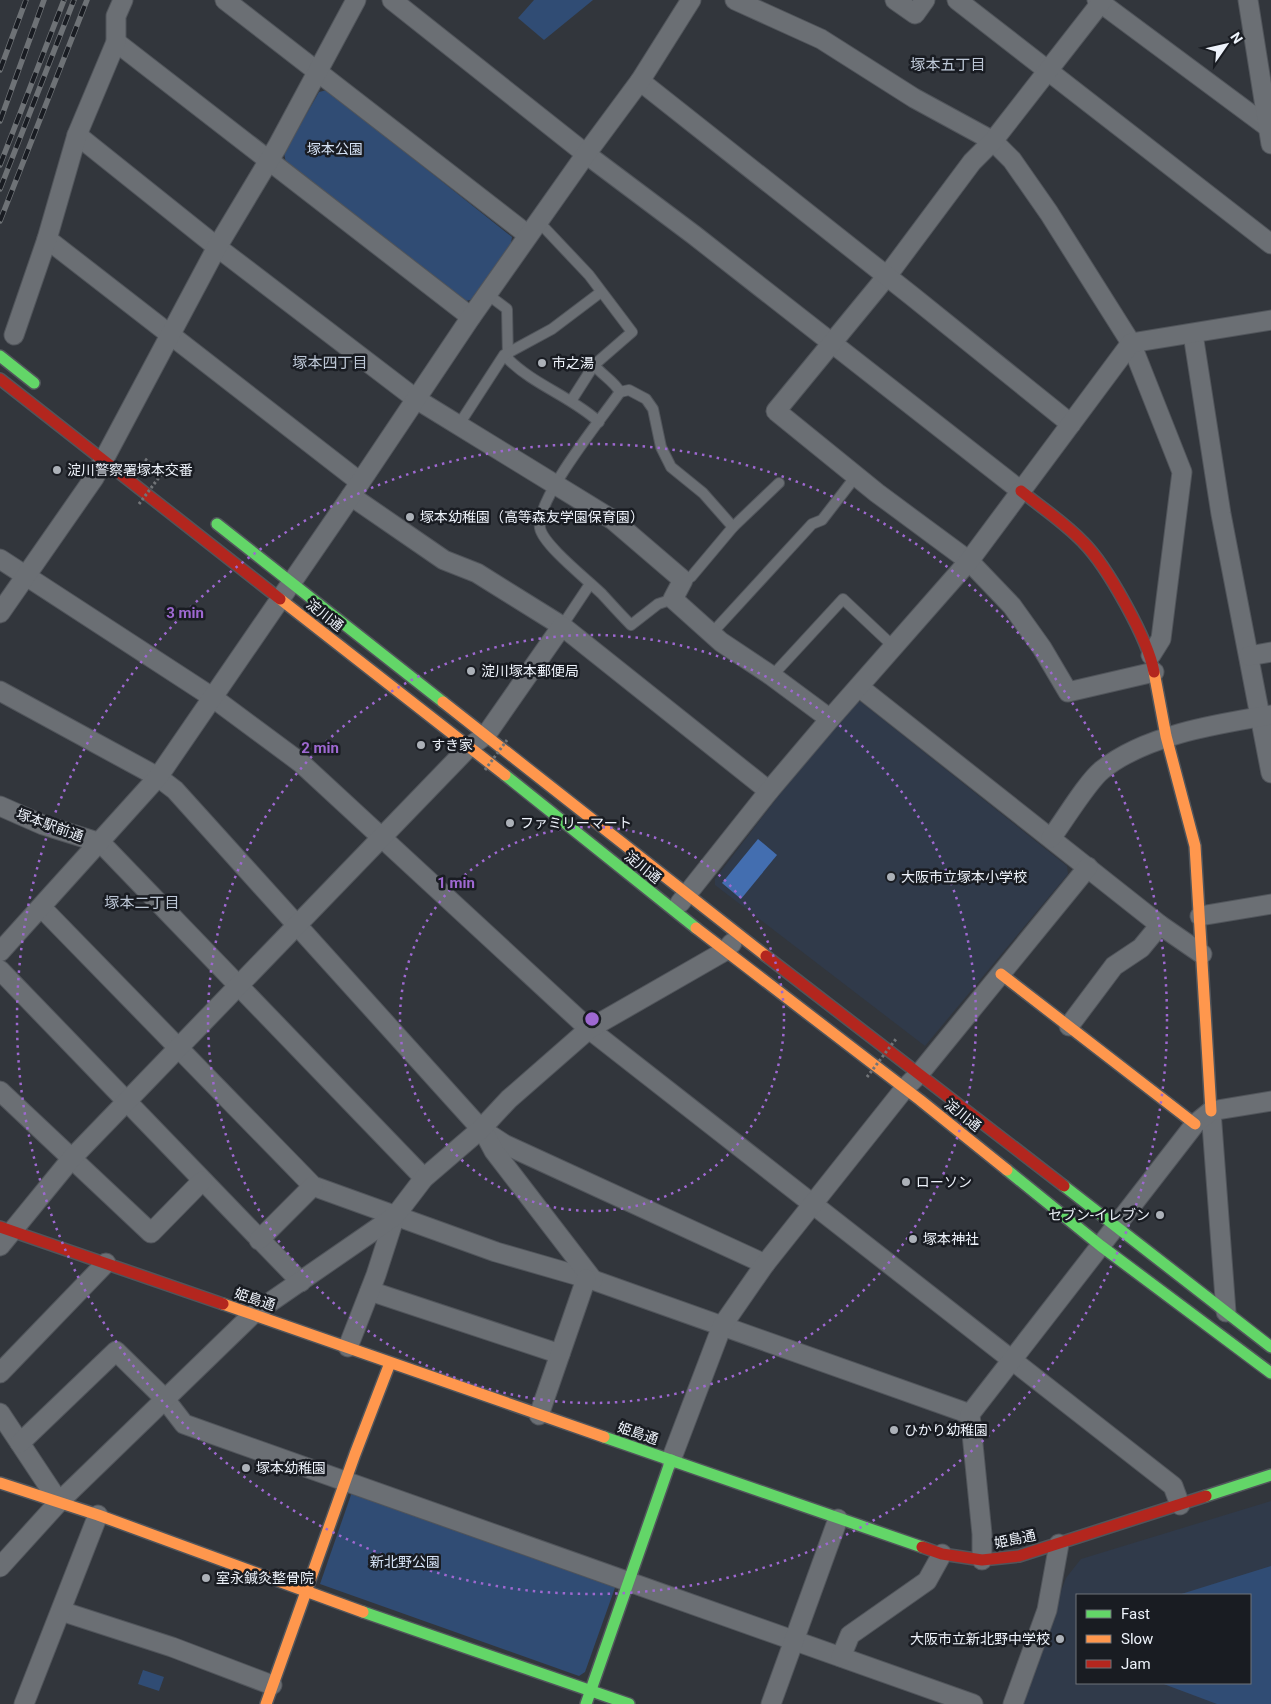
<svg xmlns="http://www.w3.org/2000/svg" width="1271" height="1704" viewBox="0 0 1271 1704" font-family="Roboto,'Noto Sans JP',sans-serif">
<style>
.built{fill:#303a4a;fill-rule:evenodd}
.green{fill:#304c74}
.water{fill:#436eb0}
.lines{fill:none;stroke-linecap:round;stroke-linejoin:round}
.lane-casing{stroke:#51555b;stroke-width:12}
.street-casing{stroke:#51555b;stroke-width:21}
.fast-casing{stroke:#51555b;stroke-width:14}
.slow-casing{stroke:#51555b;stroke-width:14}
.jam-casing{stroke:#51555b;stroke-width:14}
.path{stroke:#717478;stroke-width:3;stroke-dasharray:2.5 2.5;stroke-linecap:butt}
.lane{stroke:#6b6f74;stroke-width:10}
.street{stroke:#6b6f74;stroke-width:19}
.fast{stroke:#63d668;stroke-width:11}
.slow{stroke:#ff974d;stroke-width:11}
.jam{stroke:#b3261e;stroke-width:11}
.rail-casing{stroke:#6e7276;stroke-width:5.5}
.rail{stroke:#191c22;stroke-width:4;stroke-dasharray:11;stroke-linecap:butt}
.path-bridge{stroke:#717478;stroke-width:3;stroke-dasharray:2.5 2.5;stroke-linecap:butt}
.ring{fill:none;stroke:#9e68d1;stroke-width:2.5;stroke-dasharray:2.5 5}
.poi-dot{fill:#acb1b8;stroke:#191c22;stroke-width:2}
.labels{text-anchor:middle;stroke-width:5;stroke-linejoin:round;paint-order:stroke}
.park-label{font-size:14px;fill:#d6e3f6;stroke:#191c22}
.poi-label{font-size:14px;fill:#eef3fb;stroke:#191c22;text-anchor:start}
.street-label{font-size:14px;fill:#eef3fb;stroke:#191c22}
.neighbourhood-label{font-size:15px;fill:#bdc7d6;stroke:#191c22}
.centre{fill:#9e68d1;stroke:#191c22;stroke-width:2.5}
.ring-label{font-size:15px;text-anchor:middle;font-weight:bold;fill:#9e68d1;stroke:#191c22;stroke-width:5;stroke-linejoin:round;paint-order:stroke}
</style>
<rect width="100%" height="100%" fill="#32363c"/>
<g class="built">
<path d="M850,702H861L1067,866L1068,874L925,1046L715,885V879Z"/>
<path d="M1271,1501V1704H1023L1020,1700L1066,1578L1081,1559ZM1077,1595H1250V1683H1077Z"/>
</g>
<g class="green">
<path d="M534,0H593L544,40L518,18Z"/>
<path d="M327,90L512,237L511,243L474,299L466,301L286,163L284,153L319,92Z"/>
<path d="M352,1492L616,1585L585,1672L579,1676L320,1584Z"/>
<path d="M1271,1566V1704H1217L1161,1683H1250V1595H1178Z"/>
<path d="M143,1670L164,1677L159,1691L138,1684Z"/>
</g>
<path class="water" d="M758,839L777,855L741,899L722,883Z"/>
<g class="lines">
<defs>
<g id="lane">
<path d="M538,221L589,275L632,332L594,365C602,375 614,381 620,392L629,390L646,399L653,409L661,447L671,467L703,493L733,527"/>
<path d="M487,294L507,309L508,359C534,385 572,397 599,422"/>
<path d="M620,392C602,418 535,500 540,528C543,545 589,581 602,594C612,605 621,615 631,625L658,604L673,599"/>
<path d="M571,401L594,365"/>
<path d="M458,426L504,355L552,329L601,292"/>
<path d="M683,580L691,577L733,527L779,483"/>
<path d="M562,626L590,584"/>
<path d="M712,633L812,524L822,520L856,476"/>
<path d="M772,676L843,599L894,647"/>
</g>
<g id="street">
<path d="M225,0L528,235"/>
<path d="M392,0L586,154L694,235L1021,491"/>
<path d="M735,0L821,39L914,98L993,141L1012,160L1049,213L1131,343L1182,472L1161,639L1151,655"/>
<path d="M895,0L915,14L925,0"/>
<path d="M957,0L1271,244"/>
<path d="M1097,0L1268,127"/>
<path d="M1103,0L993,141L972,162L887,276L776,411L877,493L969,561L1012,606L1042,648L1068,692L1154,672"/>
<path d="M1248,0L1271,144"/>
<path d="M116,42L471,317"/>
<path d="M640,81L912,296L1071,424"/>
<path d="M77,135L217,247L416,399L613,520L683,580L673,599L721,642L772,676L830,719"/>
<path d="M47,239L360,482"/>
<path d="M1193,334L1221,514L1271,773"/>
<path d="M14,335L47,239L77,135L116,42V16L123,0"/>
<path d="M351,496L444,560L477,573L562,626L769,791"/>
<path d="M0,559L212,697L301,763L589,1029L1173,1486L1180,1505"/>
<path d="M0,613L94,478L217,247L277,147L356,0"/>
<path d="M1249,656L1271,652"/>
<path d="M859,687L1160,925L1202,954"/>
<path d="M0,691L158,777L175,790L481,1129L504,1144L765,1264"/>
<path d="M0,806L43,825L101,843L424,1178"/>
<path d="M1051,838C1064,821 1087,782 1102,770C1145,735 1217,724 1271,715"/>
<path d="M680,903L769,791L830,719L969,561L1131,343L1271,320"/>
<path d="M42,908L313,1186L496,1252L593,1280L970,1414"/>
<path d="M1200,916L1271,904"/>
<path d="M0,952L158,777L351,496L471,317L586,154L640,81L691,0"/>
<path d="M0,970L301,1282"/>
<path d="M1069,1026L1114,966L1141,948L1160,925"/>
<path d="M0,1091L151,1233L202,1181"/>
<path d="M1211,1111L1226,1312"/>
<path d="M486,1136L494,1151L593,1280"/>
<path d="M259,1240L313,1186"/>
<path d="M0,1246L72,1158L469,747L486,735L562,626"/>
<path d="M370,1291L560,1354"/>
<path d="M348,1347L376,1275L395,1216"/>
<path d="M0,1373L106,1263"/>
<path d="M0,1413L59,1502"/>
<path d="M539,1415L586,1279"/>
<path d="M20,1443L116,1351L164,1398L184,1424L973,1704"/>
<path d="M671,1460L722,1326L765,1264L905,1088L919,1074L1088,867"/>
<path d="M982,1560V1534L970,1414L1195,1124L1211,1111L1271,1101"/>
<path d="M0,1567L59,1502L253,1314L395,1216L424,1178L481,1129L509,1099L589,1029L725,951L732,943"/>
<path d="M61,1611L172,1647L272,1685"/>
<path d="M841,1657L850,1635L927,1581L942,1554"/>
<path d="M24,1704L98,1515"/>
<path d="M771,1704L838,1519"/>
<path d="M1013,1704L1047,1610L1059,1544"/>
</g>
<g id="fast">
<path d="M0,356L34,383"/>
<path d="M217,524L443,702"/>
<path d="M505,775L696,928"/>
<path d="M1007,1170L1101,1246L1271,1373"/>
<path d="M1064,1186L1271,1347"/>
<path d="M604,1437L922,1547"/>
<path d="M1206,1496L1271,1475"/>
<path d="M363,1612L629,1704"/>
<path d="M586,1704L671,1460"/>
</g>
<g id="slow">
<path d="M280,599L505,775"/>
<path d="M1154,672L1166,736L1195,846L1211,1111"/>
<path d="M443,702L766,956"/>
<path d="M696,928L920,1100L1007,1170"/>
<path d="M1001,974L1195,1124"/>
<path d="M223,1304L604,1437"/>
<path d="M0,1483L98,1515L363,1612"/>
<path d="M266,1704L355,1454L390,1363"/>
</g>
<g id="jam">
<path d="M0,379L280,599"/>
<path d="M1021,491C1041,507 1065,523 1083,542C1107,566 1148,639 1154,672"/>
<path d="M766,956L1064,1186"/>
<path d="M0,1227L223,1304"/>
<path d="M922,1547L942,1554L982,1560L1019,1556L1206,1496"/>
</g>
</defs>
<use href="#lane" class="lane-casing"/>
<use href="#street" class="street-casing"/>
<use href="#fast" class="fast-casing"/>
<use href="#slow" class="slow-casing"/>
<use href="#jam" class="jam-casing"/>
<path class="path" d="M145,459L163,472"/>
<use href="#lane" class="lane"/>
<use href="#street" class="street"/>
<use href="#fast" class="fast"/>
<use href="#slow" class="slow"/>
<use href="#jam" class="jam"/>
<defs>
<g id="rail">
<path d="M0,70L26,0"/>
<path d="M0,121L44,0"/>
<path d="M0,165L64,0"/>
<path d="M0,189L74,0"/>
<path d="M0,221L87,0"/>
</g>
</defs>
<use href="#rail" class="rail-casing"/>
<use href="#rail" class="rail"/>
<g class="path-bridge">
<path d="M139,504L163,472"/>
<path d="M485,770L507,740"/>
<path d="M867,1077L896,1039"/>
</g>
</g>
<g class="ring">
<circle cx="592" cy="1019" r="192"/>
<circle cx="592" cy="1019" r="384"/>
<circle cx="592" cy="1019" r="575"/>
</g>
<g class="poi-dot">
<circle cx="542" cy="363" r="5"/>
<circle cx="57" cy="470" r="5"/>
<circle cx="410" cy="517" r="5"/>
<circle cx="471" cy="671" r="5"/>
<circle cx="421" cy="745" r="5"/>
<circle cx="510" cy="823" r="5"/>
<circle cx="891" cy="877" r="5"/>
<circle cx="906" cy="1182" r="5"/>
<circle cx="1160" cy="1215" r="5"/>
<circle cx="913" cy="1239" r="5"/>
<circle cx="894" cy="1430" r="5"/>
<circle cx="246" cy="1468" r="5"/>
<circle cx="206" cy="1578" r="5"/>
<circle cx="1060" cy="1639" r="5"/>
</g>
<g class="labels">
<g class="park-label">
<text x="335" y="154">塚本公園</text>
<text x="405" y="1567">新北野公園</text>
</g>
<g class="poi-label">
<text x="552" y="368">市之湯</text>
<text x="67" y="475">淀川警察署塚本交番</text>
<text x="420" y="522">塚本幼稚園（高等森友学園保育園）</text>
<text x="481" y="676">淀川塚本郵便局</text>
<text x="431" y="750">すき家</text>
<text x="520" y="828">ファミリーマート</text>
<text x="901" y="882">大阪市立塚本小学校</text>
<text x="916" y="1187">ローソン</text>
<text x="1150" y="1220" text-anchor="end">セブン-イレブン</text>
<text x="923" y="1244">塚本神社</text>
<text x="904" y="1435">ひかり幼稚園</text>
<text x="256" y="1473">塚本幼稚園</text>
<text x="216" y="1583">室永鍼灸整骨院</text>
<text x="1050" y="1644" text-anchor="end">大阪市立新北野中学校</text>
</g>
<g class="street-label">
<text transform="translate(325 615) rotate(38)" y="5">淀川通</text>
<text transform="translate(50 825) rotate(20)" y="5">塚本駅前通</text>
<text transform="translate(643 867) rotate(39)" y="5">淀川通</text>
<text transform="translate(963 1115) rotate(39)" y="5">淀川通</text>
<text transform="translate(255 1299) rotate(19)" y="5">姫島通</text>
<text transform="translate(638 1433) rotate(19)" y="5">姫島通</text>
<text transform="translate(1015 1539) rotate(-12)" y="5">姫島通</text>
</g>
<g class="neighbourhood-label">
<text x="948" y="70">塚本五丁目</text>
<text x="330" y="368">塚本四丁目</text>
<text x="142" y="908">塚本二丁目</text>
</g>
</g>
<circle cx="592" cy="1019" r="8" class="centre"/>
<g class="ring-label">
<text x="185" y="618">3 min</text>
<text x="320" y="753">2 min</text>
<text x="456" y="888">1 min</text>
</g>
<rect x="1076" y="1594" width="175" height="90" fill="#191c22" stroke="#6e7279"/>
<rect x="1086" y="1610" width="25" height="8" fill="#63d668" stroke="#6e7279"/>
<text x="1121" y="1619" font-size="15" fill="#eef3fb">Fast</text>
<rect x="1086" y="1635" width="25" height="8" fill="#ff974d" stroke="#6e7279"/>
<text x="1121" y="1644" font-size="15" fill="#eef3fb">Slow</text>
<rect x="1086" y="1660" width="25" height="8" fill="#b3261e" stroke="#6e7279"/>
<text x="1121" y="1669" font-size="15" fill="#eef3fb">Jam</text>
<g transform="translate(1226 45) rotate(56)" stroke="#191c22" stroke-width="4" paint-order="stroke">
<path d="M0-4L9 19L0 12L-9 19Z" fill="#eef3fb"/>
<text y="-8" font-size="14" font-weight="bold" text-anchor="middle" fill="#eef3fb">N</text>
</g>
</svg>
